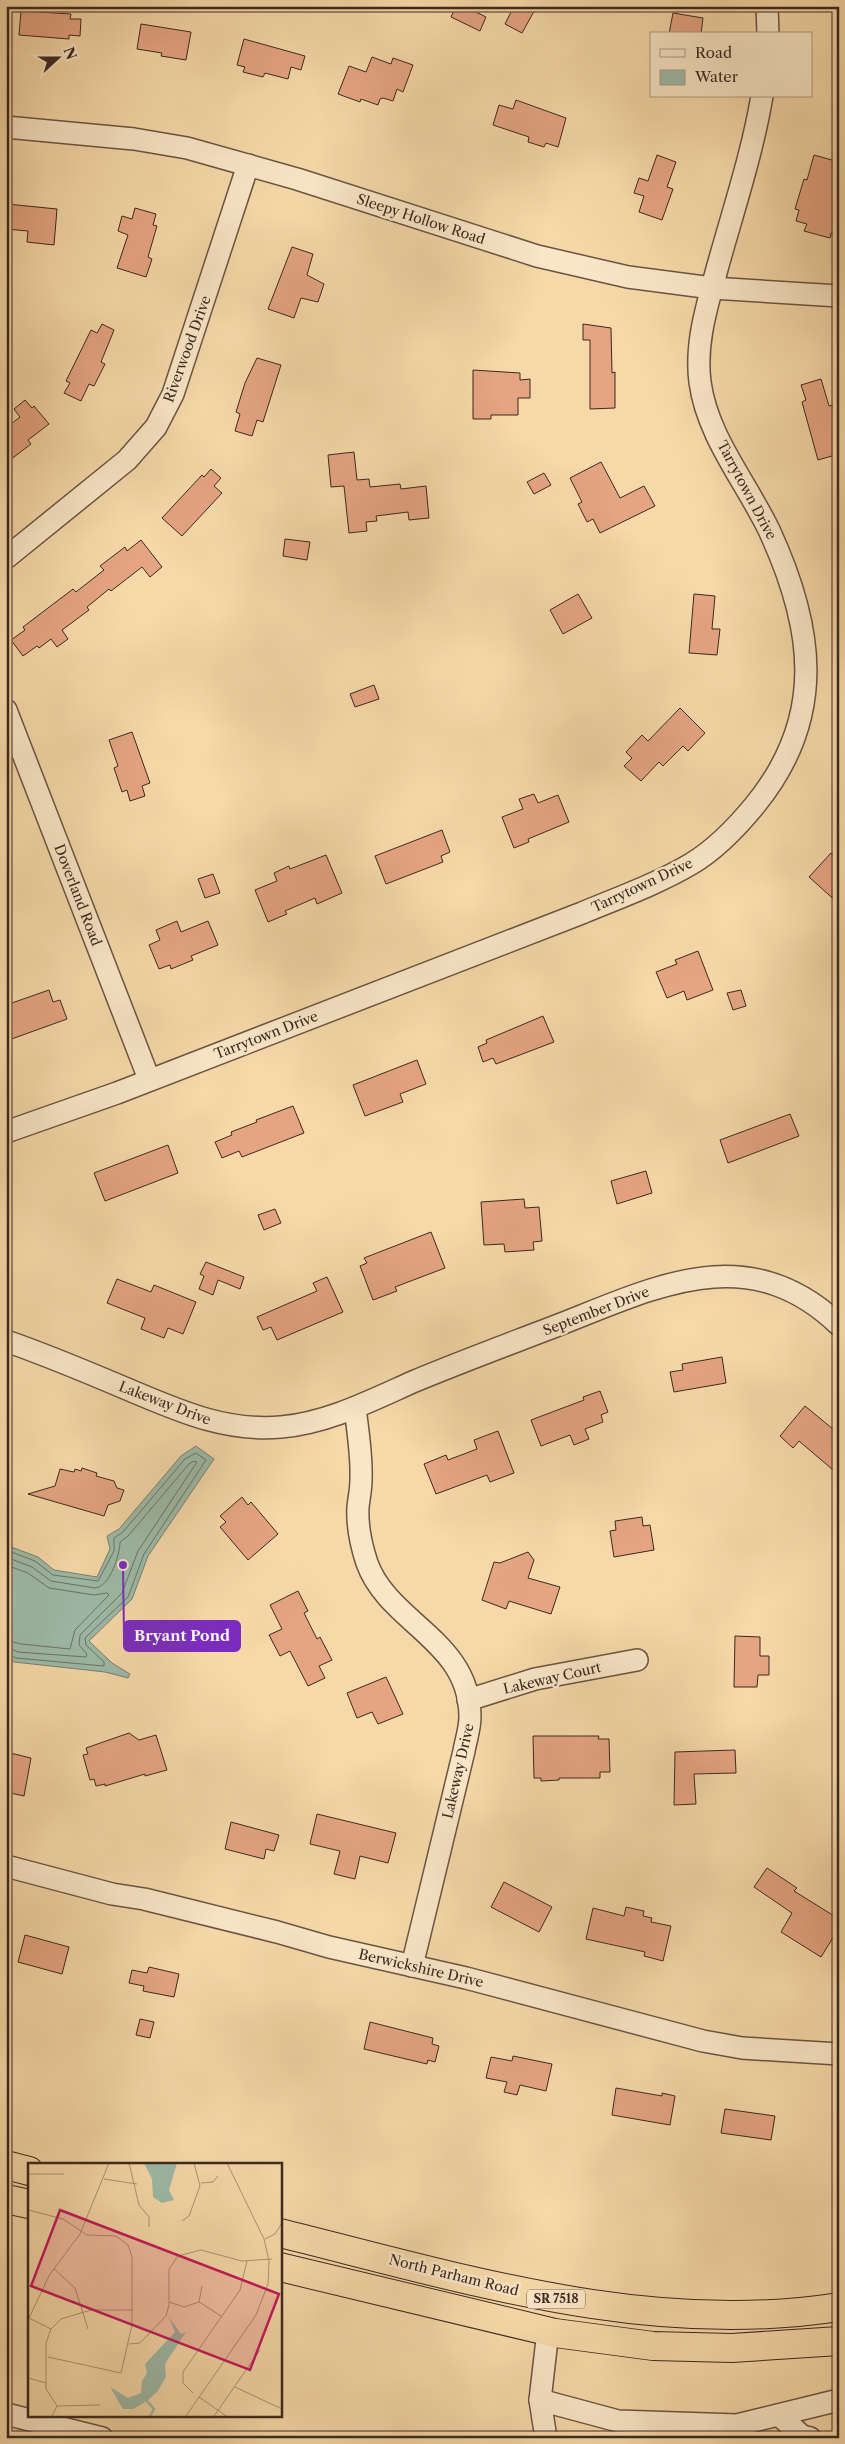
<svg xmlns="http://www.w3.org/2000/svg" width="845" height="2444" viewBox="0 0 845 2444" font-family="'Libre Caslon Text',serif">
<style>
.water{fill:#9dbaa8;stroke:#768071}
.lines{fill:none;stroke-linecap:round;stroke-linejoin:round}
.shore{stroke:#6c7264;stroke-width:1}
.building{fill:#e5a482;stroke:#3c291f}
.minor-casing{stroke:#6a5542;stroke-width:24}
.highway-casing{stroke:#3c291f;stroke-width:30}
.minor{stroke:#f9e6c7;stroke-width:21}
.highway{stroke:#f6d8a9;stroke-width:28}
.labels{text-anchor:middle;stroke-width:5;stroke-linejoin:round;paint-order:stroke}
.shield{fill:#f9e6c7;stroke:#756251;stroke-width:1}
.shield-label{font-size:12px;font-weight:bold;fill:#3c291f}
.street-label{font-size:14px;fill:#3c291f;stroke:#f9e6c7}
.inset-river{fill:none;stroke:#9dbaa8;stroke-width:2.5}
.inset-road{fill:none;stroke:#ac9272;stroke-width:1}
.view{fill:#c2185b;fill-opacity:0.15;stroke:#c2185b;stroke-width:2.5}
.inset-edge{fill:none;stroke:#3c291f;stroke-width:2.5}
.leader{fill:none;stroke:#7b2cbf;stroke-width:2}
.callout-dot{fill:#7b2cbf;stroke:#f9e6c7;stroke-width:2}
.callout{fill:#7b2cbf;stroke:#7b2cbf;stroke-width:2}
.callout-label{font-size:15px;text-anchor:middle;font-weight:bold;fill:#fff}
</style>
<rect width="100%" height="100%" fill="#f6d8a9"/>
<filter id="stains"><feTurbulence type="fractalNoise" baseFrequency=".004" numOctaves="4"/><feColorMatrix values="0 0 0 0 .2 0 0 0 0 .09 0 0 0 0 .02 0 0 0 .5 -.17"/></filter>
<radialGradient id="worn" r=".72"><stop offset=".6" stop-color="#630" stop-opacity="0"/><stop offset="1" stop-color="#630" stop-opacity=".3"/></radialGradient>
<path class="water" d="M196,1446L214,1459L148,1556L132,1599L89,1641L112,1663L130,1674L128,1678L105,1672L14,1662L6,1657V1545L38,1557L54,1570L97,1577L110,1549L107,1536L119,1529L181,1456Z"/>
<g class="lines">
<g class="shore">
<path d="M6,1550L35,1561L53,1575L98,1581L114,1551V1538L123,1532L185,1459L196,1453L206,1460L144,1554L128,1597L85,1638L86,1645L104,1662V1666L16,1658L6,1653"/>
<path d="M6,1557L32,1567L51,1581L95,1588C110,1587 120,1554 120,1542L128,1536L189,1464L194,1461L197,1462L138,1551L122,1593L80,1635L79,1645L87,1654L86,1657L18,1652L6,1647"/>
<path d="M6,1565L28,1573L49,1588L94,1595L107,1593L109,1595L75,1630L70,1649L21,1644L6,1640"/>
</g>
</g>
<g class="building">
<path d="M456,6H464L486,17L480,31L451,17Z"/>
<path d="M514,6H537L522,33L505,24Z"/>
<path d="M21,11L71,14L70,19H81L80,36L69,35V39L19,35Z"/>
<path d="M673,13L703,18L701,34H669Z"/>
<path d="M141,24L191,32L186,60L161,56L162,53L137,49Z"/>
<path d="M244,39L305,56L301,70L291,67L288,79L265,73L263,77L243,72L245,67L237,65Z"/>
<path d="M372,57L391,64L393,58L413,65L403,92L397,89L393,101L383,98L380,99L378,105L361,99L360,102L338,94L349,66L366,72Z"/>
<path d="M516,100L566,118L558,147L546,143L544,147L528,142L529,137L493,125L499,105L513,109Z"/>
<path d="M657,155L676,162L667,187L673,189L662,220L639,212L644,196L634,193L639,178L648,181Z"/>
<path d="M814,155L839,162V221L835,234L831,233L830,238L804,231L807,224L796,221L799,210L795,209L804,179L807,180Z"/>
<path d="M7,204L57,209L54,245L27,242L28,231L6,229Z"/>
<path d="M135,208L156,214L153,225L157,226L148,257L152,259L146,277L117,268L128,235L118,231L122,216L132,219Z"/>
<path d="M292,247L313,254L307,275L324,284L318,302L301,298L294,318L268,309Z"/>
<path d="M102,324L114,330L101,362L105,364L94,386L89,384L81,401L64,393L70,383L66,381L91,330L97,333Z"/>
<path d="M583,324L611,328L612,373L615,372V408L590,409V340H583Z"/>
<path d="M257,358L281,365L263,422L257,420L252,436L235,431L240,414L236,412L245,383Z"/>
<path d="M473,370L520,373V380L530,379V398H518V415H491V419H473Z"/>
<path d="M821,379L829,406L839,403V454L818,460L802,402L806,400L801,385Z"/>
<path d="M25,400L32,408L34,406L49,424L28,440L31,444L6,463V428L20,417L14,409Z"/>
<path d="M354,452L357,480L369,479L370,487L400,484L401,489L426,486L429,518L409,520L408,512L376,516L377,521L366,522L367,531L349,533L344,486L331,487L328,455Z"/>
<path d="M601,462L620,498L644,486L655,506L600,533L593,519L587,522L578,504L582,502L570,478Z"/>
<path d="M211,469L221,478L214,486L222,493L182,536L162,518L202,475L204,477Z"/>
<path d="M544,473L551,485L534,494L527,482Z"/>
<path d="M285,539L310,542L307,560L283,556Z"/>
<path d="M141,540L162,567L150,577L142,567L111,591L109,589L87,607L89,610L62,630L68,639L57,647L51,639L39,648L37,646L23,656L11,640L25,630L23,627L73,589L76,592L104,570L100,566L125,547L127,551Z"/>
<path d="M578,594L592,618L563,634L550,610Z"/>
<path d="M694,594L715,596L712,629H720L717,655L689,653Z"/>
<path d="M374,685L379,699L355,707L350,694Z"/>
<path d="M680,708L705,733L688,751L683,746L663,766L659,762L641,781L624,766L632,758L626,752L642,735L648,741Z"/>
<path d="M132,732L150,783L142,786L145,796L130,801L127,790L122,792L114,768L118,766L109,740Z"/>
<path d="M534,794L538,803L558,795L569,822L528,839L529,842L514,848L502,817L523,809L519,799Z"/>
<path d="M442,830L450,852L441,856L443,862L386,884L375,856Z"/>
<path d="M831,853L839,860V904L809,877Z"/>
<path d="M326,855L342,893L317,904L315,898L285,911L287,914L268,922L255,890L277,881L274,873L289,866L290,869Z"/>
<path d="M213,874L220,893L205,898L198,879Z"/>
<path d="M177,921L181,932L208,921L218,945L191,956L193,960L171,969L170,965L159,969L149,945L160,940L156,930Z"/>
<path d="M698,951L713,990L687,1000L684,991L667,998L656,972L677,964L675,960Z"/>
<path d="M49,990L53,1002L60,1000L67,1019L6,1041V1010L10,1008L9,1004Z"/>
<path d="M741,990L746,1006L733,1010L727,993Z"/>
<path d="M543,1016L554,1042L496,1064L493,1058L483,1062L478,1047L487,1043L486,1040Z"/>
<path d="M417,1060L426,1084L400,1094L403,1102L365,1116L353,1085Z"/>
<path d="M293,1106L304,1133L242,1157L239,1151L222,1158L215,1142L232,1135L231,1132L257,1122L256,1120Z"/>
<path d="M790,1114L799,1136L728,1163L720,1140Z"/>
<path d="M168,1145L178,1173L105,1201L94,1173Z"/>
<path d="M646,1171L652,1193L617,1204L611,1181Z"/>
<path d="M524,1199L525,1208L539,1207L542,1241L533,1242L534,1250L505,1252L504,1244L484,1245L481,1202Z"/>
<path d="M275,1209L281,1223L264,1230L258,1215Z"/>
<path d="M431,1232L445,1268L395,1287L397,1291L373,1300L360,1266L367,1263L364,1258Z"/>
<path d="M206,1262L244,1277L240,1289L218,1280L213,1295L199,1289L204,1276L200,1274Z"/>
<path d="M327,1277L343,1312L277,1340L271,1327L263,1330L257,1317L317,1291L313,1283Z"/>
<path d="M117,1279L151,1292L154,1285L196,1302L183,1334L168,1328L164,1338L141,1329L145,1318L107,1303Z"/>
<path d="M722,1357L726,1383L674,1392L670,1372L683,1370L682,1364Z"/>
<path d="M600,1391L608,1412L601,1415L603,1422L585,1429L589,1439L574,1445L570,1435L541,1446L531,1420L584,1400L583,1397Z"/>
<path d="M805,1406L839,1434V1475L799,1441L793,1448L780,1436Z"/>
<path d="M498,1431L514,1473L490,1482L487,1475L436,1494L424,1464L446,1455L448,1460L477,1449L474,1440Z"/>
<path d="M82,1468L97,1473L96,1476L114,1481L117,1488L124,1490L120,1501L108,1505L104,1516L28,1494L55,1486L60,1469L74,1472L75,1469L81,1471Z"/>
<path d="M242,1497L248,1505L251,1502L278,1534L248,1560L220,1527L226,1522L220,1516Z"/>
<path d="M642,1517L643,1526L650,1525L654,1550L614,1557L610,1531L616,1530L615,1521Z"/>
<path d="M528,1552L534,1560L528,1578L560,1587L551,1614L509,1601L506,1609L482,1600L494,1562L500,1563Z"/>
<path d="M298,1591L308,1611L304,1613L317,1639L320,1637L332,1660L319,1666L325,1678L308,1686L290,1651L280,1656L269,1635L282,1629L270,1605Z"/>
<path d="M735,1636L760,1637V1656H769V1675H758L757,1687H734Z"/>
<path d="M386,1677L403,1714L378,1724L372,1712L357,1718L347,1693Z"/>
<path d="M129,1733L139,1740L156,1735L167,1770L145,1776V1774L105,1786V1784L96,1786L94,1779L90,1780L83,1755L88,1754L86,1748Z"/>
<path d="M533,1736H599L598,1739H609L610,1772H600V1778H559V1780L541,1781V1778H534Z"/>
<path d="M735,1750L736,1773L694,1774L696,1804L674,1805L675,1752Z"/>
<path d="M6,1752L31,1758L24,1796L6,1792Z"/>
<path d="M317,1814L396,1833L388,1863L360,1856L355,1879L334,1874L340,1851L310,1844Z"/>
<path d="M231,1822L279,1835L274,1851L266,1849L264,1859L225,1849Z"/>
<path d="M767,1868L797,1888L794,1891L839,1919V1928L821,1957L781,1932L792,1913L754,1887Z"/>
<path d="M504,1882L552,1907L539,1932L491,1907Z"/>
<path d="M626,1907L644,1911L643,1916L652,1918L651,1922L671,1926L663,1961L644,1956L645,1952L586,1939L593,1908L624,1916Z"/>
<path d="M25,1935L69,1947L62,1974L18,1962Z"/>
<path d="M149,1967L179,1974L174,1997L143,1991L144,1986L129,1983L132,1970L147,1973Z"/>
<path d="M140,2019L154,2022L150,2038L136,2035Z"/>
<path d="M370,2022L433,2038L432,2044L439,2046L435,2062L428,2060L427,2064L364,2049Z"/>
<path d="M513,2056L552,2064L546,2091L520,2085L517,2095L504,2092L507,2082L486,2078L491,2057L512,2061Z"/>
<path d="M616,2088L662,2096V2093L675,2096L670,2125L612,2115Z"/>
<path d="M725,2109L775,2116L771,2140L721,2133Z"/>
</g>
<g class="lines">
<defs>
<g id="minor">
<path d="M767,6L768,34"/>
<path d="M6,127L134,139L187,148L297,179L537,256L628,277L712,288L839,296"/>
<path d="M6,558L127,460L156,427L173,394L248,165"/>
<path d="M6,710L149,1079"/>
<path d="M6,1132L117,1093L582,913C618,898 657,884 691,864C716,849 737,827 755,805C827,717 814,627 769,530C746,482 707,436 700,382C695,343 707,306 717,269C733,211 752,155 762,96"/>
<path d="M6,1341C47,1355 87,1372 127,1389C177,1410 224,1432 281,1427C328,1423 372,1400 415,1381C463,1361 512,1343 561,1324C658,1286 749,1239 839,1325"/>
<path d="M355,1408C358,1432 362,1456 361,1480C361,1489 359,1498 358,1507C357,1525 361,1545 367,1563C389,1624 470,1640 470,1717C470,1728 466,1740 464,1751L412,1966"/>
<path d="M468,1700L535,1679L637,1660"/>
<path d="M6,1866L112,1894L144,1899L277,1932L329,1947L466,1978L703,2041L742,2048L839,2054"/>
<path d="M548,2331L540,2400L618,2421L737,2425L839,2400"/>
<path d="M540,2400L546,2438"/>
<path d="M6,2414L102,2438"/>
<path d="M780,2416L802,2436L810,2438"/>
</g>
<g id="highway">
<path d="M6,2165L29,2171"/>
<path d="M6,2199L29,2204"/>
<path d="M280,2233C462,2278 649,2337 839,2307"/>
<path d="M280,2267L555,2333L653,2346L732,2348L839,2341"/>
</g>
</defs>
<use href="#minor" class="minor-casing"/>
<use href="#highway" class="highway-casing"/>
<use href="#minor" class="minor"/>
<use href="#highway" class="highway"/>
</g>
<g class="labels">
<rect class="shield" x="527" y="2289.5" width="58" height="19" rx="4"/>
<g class="shield-label">
<text x="556" y="2303">SR 7518</text>
</g>
<g class="street-label">
<text transform="translate(421 219) rotate(18)" y="5">Sleepy Hollow Road</text>
<text transform="translate(187 349) rotate(-70)" y="5">Riverwood Drive</text>
<text transform="translate(747 490) rotate(62)" y="5">Tarrytown Drive</text>
<text transform="translate(642 885) rotate(-25)" y="5">Tarrytown Drive</text>
<text transform="translate(78 895) rotate(69)" y="5">Doverland Road</text>
<text transform="translate(266 1035) rotate(-21)" y="5">Tarrytown Drive</text>
<text transform="translate(596 1311) rotate(-21)" y="5">September Drive</text>
<text transform="translate(165 1403) rotate(21)" y="5">Lakeway Drive</text>
<text transform="translate(552 1678) rotate(-13)" y="5">Lakeway Court</text>
<text transform="translate(458 1771) rotate(-77)" y="5">Lakeway Drive</text>
<text transform="translate(421 1968) rotate(13)" y="5">Berwickshire Drive</text>
<text transform="translate(454 2275) rotate(14)" y="5">North Parham Road</text>
</g>
</g>
<g transform="translate(28 2163)">
<rect width="254" height="254" fill="#f6d8a9"/>
<path d="M116,0H149L141,27L146,37L134,40L125,34L124,16ZM141,154L153,171L158,169L137,201L138,214L129,229L119,238L105,246H95L82,224L100,235L113,230L114,218L119,210L117,201L147,169Z" fill="#9dbaa8"/>
<path class="inset-river" d="M118,237L126,246L122,253"/>
<path class="inset-road" d="M101,0L111,42L121,54V64M0,11H36M76,16L109,21M173,20L185,19L190,13M0,47L35,56L59,72L88,73L100,82L104,94V162L93,210M154,58L161,53L172,23L166,0M237,76L247,71L254,60M26,106L47,125L60,166M141,139L156,144L171,139L193,153M171,139L174,123M1,155L23,166M0,157L22,111L52,71L81,0M101,181L112,180L138,153L141,142V106L150,93L173,87L214,98L244,96M20,194L93,210M0,215L18,220M207,224L254,246M165,230L155,220V209L212,127L219,98M171,234L198,253M29,243L72,242M24,253L29,243L18,226V180L23,166L33,156L63,147H105M158,253L228,152L240,121L241,98L236,76L199,0M186,253L232,187"/>
<path class="view" d="M32,47L251,131L222,207L3,123Z"/>
<rect width="254" height="254" class="inset-edge"/>
</g>
<path class="leader" d="M123 1565L124 1636"/>
<circle class="callout-dot" cx="123" cy="1565" r="5"/>
<rect class="callout" x="124" y="1621" width="116" height="30" rx="5"/>
<g class="callout-label">
<text x="182" y="1641">Bryant Pond</text>
</g>
<rect width="845" height="2444" fill="none" stroke="#f6d8a9" stroke-width="25"/>
<rect x="8" y="8" width="830" height="2429" fill="none" stroke="#3c291f" stroke-width="2.5"/>
<rect x="12" y="12" width="820" height="2419" fill="none" stroke="#3c291f"/>
<rect x="650" y="32" width="162" height="65" fill="#f9e6c7" stroke="#ad9a84"/>
<rect x="660" y="49" width="25" height="8" fill="#f9e6c7" stroke="#ad9a84"/>
<text x="695" y="58" font-size="15" fill="#3c291f">Road</text>
<rect x="660" y="70" width="25" height="15" fill="#9dbaa8" stroke="#ad9a84"/>
<text x="695" y="82" font-size="15" fill="#3c291f">Water</text>
<g transform="translate(58 58) rotate(69)" stroke="#f9e6c7" stroke-width="4" paint-order="stroke">
<path d="M0-4L9 19L0 12L-9 19Z" fill="#3c291f"/>
<text y="-8" font-size="14" font-weight="bold" text-anchor="middle" fill="#3c291f">N</text>
</g>
<rect width="100%" height="100%" filter="url(#stains)"/>
<rect width="100%" height="100%" fill="url(#worn)"/>
</svg>
